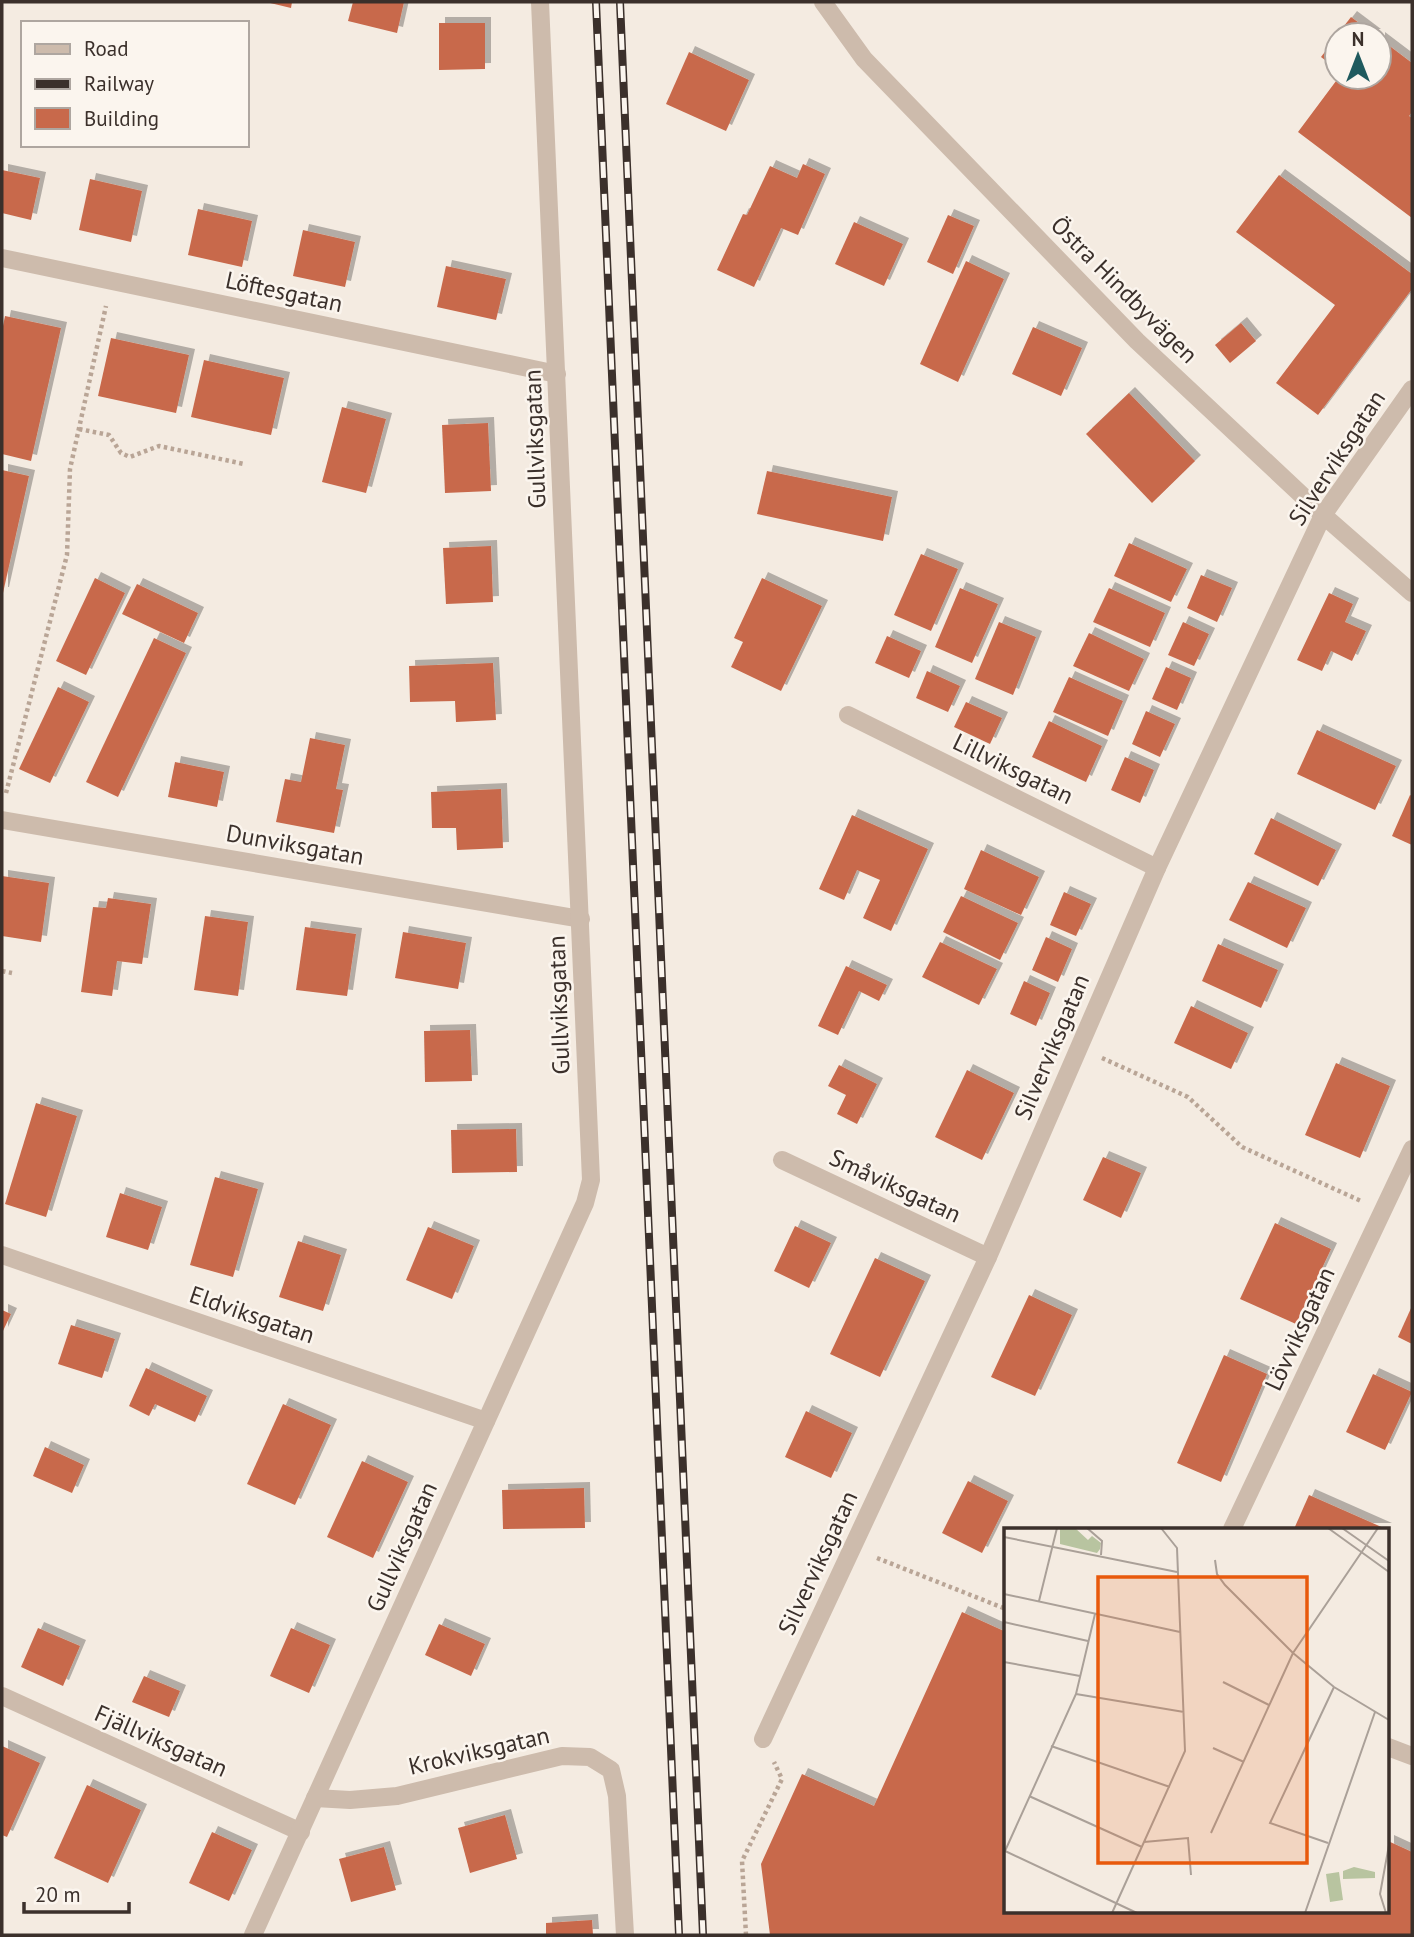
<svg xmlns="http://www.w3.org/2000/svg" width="1414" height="1937" viewBox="0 0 1414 1937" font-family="'PT Sans',sans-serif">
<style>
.building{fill:#c8694b;filter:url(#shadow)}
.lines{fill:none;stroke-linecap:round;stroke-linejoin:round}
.path{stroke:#b9a596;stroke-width:4.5;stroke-dasharray:3.5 3.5;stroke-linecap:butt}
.street{stroke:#cdbbac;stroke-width:18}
.rail-casing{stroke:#3b302b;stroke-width:8}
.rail{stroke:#fbf5ee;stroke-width:5;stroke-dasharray:16;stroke-linecap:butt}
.labels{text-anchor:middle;stroke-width:5;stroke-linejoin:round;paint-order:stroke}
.street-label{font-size:24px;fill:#3b302b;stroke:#fbf5ee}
.inset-road{fill:none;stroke:#aaa098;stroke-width:2}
.view{fill:#e8590c;fill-opacity:0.15;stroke:#e8590c;stroke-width:3.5}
.inset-edge{fill:none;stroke:#3b302b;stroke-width:3.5}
</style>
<defs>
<filter id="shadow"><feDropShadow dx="6" dy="-6" stdDeviation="0" flood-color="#0004"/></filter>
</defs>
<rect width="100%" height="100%" fill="#f4ebe1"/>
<g class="building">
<path d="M266,2H292L291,8Z"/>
<path d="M353,2H404L397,33L348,21Z"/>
<path d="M1351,17L1375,35H1337Z"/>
<path d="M439,23H485V69L439,70Z"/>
<path d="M1337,36V69L1321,57Z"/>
<path d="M1379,38L1412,63V112L1409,116L1412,118V218L1298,132L1339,77H1379Z"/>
<path d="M689,52L749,80L726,131L666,104Z"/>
<path d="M803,164L825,174L798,235L781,228L754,287L717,270L743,214L747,215L770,166L797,178Z"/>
<path d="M2,170L40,178L31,220L2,213Z"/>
<path d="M1279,175L1412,274V289L1318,415L1276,383L1335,305L1236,232Z"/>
<path d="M90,179L142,191L131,242L79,230Z"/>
<path d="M198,209L252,221L242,267L188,255Z"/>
<path d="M948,215L974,226L953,274L927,262Z"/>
<path d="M854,222L903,244L884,286L835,264Z"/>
<path d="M303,230L355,242L345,287L293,276Z"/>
<path d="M966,261L1004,279L958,382L920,364Z"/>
<path d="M446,266L506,279L496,320L437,307Z"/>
<path d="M5,316L61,328L31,461L2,454V331Z"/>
<path d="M1241,323L1256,341L1230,363L1215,345Z"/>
<path d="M1033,327L1082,348L1061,396L1012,374Z"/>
<path d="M111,338L189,355L176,413L98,396Z"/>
<path d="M204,360L284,378L271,435L191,417Z"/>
<path d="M1129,393L1195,461L1152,503L1086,434Z"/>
<path d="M342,407L386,419L366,493L322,482Z"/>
<path d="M488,423L491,491L445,493L442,425Z"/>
<path d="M2,470L29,476L3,593H2Z"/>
<path d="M767,471L892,497L883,541L757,514Z"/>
<path d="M1129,543L1187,569L1171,602L1114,576Z"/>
<path d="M491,546L493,602L446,604L443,548Z"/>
<path d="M921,554L958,569L931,631L894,615Z"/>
<path d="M1201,575L1232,588L1217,622L1187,608Z"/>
<path d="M95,578L125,593L86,675L56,661Z"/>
<path d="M762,578L822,606L781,691L731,667L743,642L734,638Z"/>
<path d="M137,584L198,613L184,643L122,614Z"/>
<path d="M960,588L998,604L972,663L935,647Z"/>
<path d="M1109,588L1165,613L1150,647L1093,622Z"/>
<path d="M1329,593L1353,604L1345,622L1366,631L1352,661L1331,651L1322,671L1297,660Z"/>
<path d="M999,622L1036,637L1013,695L975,679Z"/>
<path d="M1183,622L1209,634L1194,666L1168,655Z"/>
<path d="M1089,633L1144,659L1129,691L1073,666Z"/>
<path d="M887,636L921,651L909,678L875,663Z"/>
<path d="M154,638L186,653L118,797L86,782Z"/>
<path d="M493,663L496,720L456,722L455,701L410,702L409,666Z"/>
<path d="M1166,667L1191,678L1177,710L1152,699Z"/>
<path d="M927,671L960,686L948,712L916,698Z"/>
<path d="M1069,677L1123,701L1108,736L1053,712Z"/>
<path d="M58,687L89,702L50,783L19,769Z"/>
<path d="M966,702L1002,718L990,744L954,727Z"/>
<path d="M1146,711L1175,724L1160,757L1132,744Z"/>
<path d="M1049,721L1102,746L1086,782L1032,757Z"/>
<path d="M1317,730L1396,766L1375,810L1297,774Z"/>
<path d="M310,738L345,745L336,789L343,790L334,833L276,822L285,779L301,782Z"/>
<path d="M1125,757L1154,770L1140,803L1111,790Z"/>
<path d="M175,762L224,772L217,807L168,797Z"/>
<path d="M501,789L503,848L457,850L456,828H432L431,792Z"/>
<path d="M1410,795L1412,796V845L1392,836Z"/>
<path d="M852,815L928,849L891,931L863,918L880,880L857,870L844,900L819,889Z"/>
<path d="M1271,818L1336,850L1318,886L1254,854Z"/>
<path d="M981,850L1039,877L1021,915L964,889Z"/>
<path d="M2,876L49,883L41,942L2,936Z"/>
<path d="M1248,882L1306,908L1287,948L1229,920Z"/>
<path d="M1064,892L1091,904L1076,936L1050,925Z"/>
<path d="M961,896L1018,923L1000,960L943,932Z"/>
<path d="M108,898L151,904L142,964L117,961L112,996L81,992L93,907L106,908Z"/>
<path d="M205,916L248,922L238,996L194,990Z"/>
<path d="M305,927L356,934L347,996L296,990Z"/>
<path d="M403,932L466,943L458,989L395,978Z"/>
<path d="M1046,937L1072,949L1058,982L1032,970Z"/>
<path d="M940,942L997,969L979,1005L922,977Z"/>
<path d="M1218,944L1278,970L1261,1008L1202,981Z"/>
<path d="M846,966L887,985L879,1001L859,991L838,1035L818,1026Z"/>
<path d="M1024,981L1050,993L1036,1026L1010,1014Z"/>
<path d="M1191,1006L1248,1033L1231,1069L1174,1043Z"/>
<path d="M470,1030L472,1081L425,1082L424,1031Z"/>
<path d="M1336,1063L1390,1086L1360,1158L1305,1135Z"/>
<path d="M839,1065L877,1084L857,1124L837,1114L846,1095L828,1086Z"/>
<path d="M967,1070L1014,1093L982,1160L935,1137Z"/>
<path d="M36,1103L77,1116L46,1217L5,1204Z"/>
<path d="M516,1129L517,1172L452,1173L451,1130Z"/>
<path d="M1103,1157L1141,1173L1121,1218L1083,1200Z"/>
<path d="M215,1177L258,1189L233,1277L190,1265Z"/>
<path d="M120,1193L162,1207L148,1250L106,1237Z"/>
<path d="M1275,1223L1331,1249L1296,1324L1240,1299Z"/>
<path d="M795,1226L831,1243L809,1288L774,1271Z"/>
<path d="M428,1227L474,1246L452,1299L406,1280Z"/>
<path d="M298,1241L341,1255L323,1311L279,1297Z"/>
<path d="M875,1258L925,1281L880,1377L830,1354Z"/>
<path d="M1029,1295L1072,1315L1035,1396L991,1377Z"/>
<path d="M1412,1306V1344L1398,1337Z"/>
<path d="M2,1310L11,1314L2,1333Z"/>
<path d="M71,1325L115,1339L102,1378L58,1364Z"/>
<path d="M1224,1355L1267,1374L1221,1482L1177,1463Z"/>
<path d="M146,1368L207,1396L195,1422L155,1404L149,1416L129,1406Z"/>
<path d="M1373,1374L1412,1392L1385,1450L1346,1432Z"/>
<path d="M283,1404L331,1425L295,1505L247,1484Z"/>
<path d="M806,1411L852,1433L831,1478L785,1457Z"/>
<path d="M45,1447L84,1465L72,1493L33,1476Z"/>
<path d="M362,1461L408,1482L373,1558L327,1537Z"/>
<path d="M968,1481L1008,1501L982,1553L942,1533Z"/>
<path d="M584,1488L585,1528L503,1529L502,1490Z"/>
<path d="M1309,1495L1386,1529H1294Z"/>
<path d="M962,1612L1006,1632V1911H1388V1841L1412,1852V1935H770L761,1864L802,1774L874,1806Z"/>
<path d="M439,1624L485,1644L471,1676L425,1655Z"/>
<path d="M38,1628L80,1646L63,1686L21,1667Z"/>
<path d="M291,1628L330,1645L309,1693L270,1676Z"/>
<path d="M144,1676L180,1691L169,1717L132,1702Z"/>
<path d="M2,1746L40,1763L7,1837L2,1835Z"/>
<path d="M87,1785L141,1810L108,1883L54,1858Z"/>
<path d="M505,1815L517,1859L470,1873L458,1828Z"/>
<path d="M212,1832L252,1850L229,1901L189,1883Z"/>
<path d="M384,1847L396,1890L351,1902L339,1859Z"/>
<path d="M592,1920L593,1935H546V1923Z"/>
</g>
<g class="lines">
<g class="path">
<path d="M79,429L109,435L121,453L130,457L159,446L244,464"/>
<path d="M6,793L67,555L70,469L106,306"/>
<path d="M2,971L12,973"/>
<path d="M1102,1058L1188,1097L1242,1147L1361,1201"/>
<path d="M877,1558L1006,1609"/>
<path d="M746,1935L742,1861L782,1779L774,1762"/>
</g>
<g class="street">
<path d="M823,2L864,59L1137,341L1323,515L1412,593"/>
<path d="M2,258L557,374"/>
<path d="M848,715L1157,868"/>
<path d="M2,820L581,919"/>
<path d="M782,1160L988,1257"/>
<path d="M2,1255L486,1421"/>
<path d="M1232,1529L1412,1149"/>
<path d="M2,1696L301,1832"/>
<path d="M763,1739L988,1257L1157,868L1323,515L1412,389"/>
<path d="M1388,1747L1412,1756"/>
<path d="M315,1798L350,1800L397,1796L562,1756L590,1757L611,1770L617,1796L625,1935"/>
<path d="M253,1935L585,1203L591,1180L540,2"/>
</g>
<defs>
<g id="rail">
<path d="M596,2L679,1935"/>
<path d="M620,2L703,1935"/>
</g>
</defs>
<use href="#rail" class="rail-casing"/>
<use href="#rail" class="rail"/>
</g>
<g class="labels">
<g class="street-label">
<text transform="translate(1124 290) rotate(45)" y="8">Östra Hindbyvägen</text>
<text transform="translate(284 292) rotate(12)" y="8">Löftesgatan</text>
<text transform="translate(535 439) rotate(-92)" y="8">Gullviksgatan</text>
<text transform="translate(1337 458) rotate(-57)" y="8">Silverviksgatan</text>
<text transform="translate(1013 769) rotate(26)" y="8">Lillviksgatan</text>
<text transform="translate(295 845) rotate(10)" y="8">Dunviksgatan</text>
<text transform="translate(559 1005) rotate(-92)" y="8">Gullviksgatan</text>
<text transform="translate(1052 1047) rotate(-67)" y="8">Silverviksgatan</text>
<text transform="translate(895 1186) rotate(25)" y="8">Småviksgatan</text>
<text transform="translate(252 1315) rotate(19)" y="8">Eldviksgatan</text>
<text transform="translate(1300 1329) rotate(-65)" y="8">Lövviksgatan</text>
<text transform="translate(402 1547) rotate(-66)" y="8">Gullviksgatan</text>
<text transform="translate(818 1563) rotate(-65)" y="8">Silverviksgatan</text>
<text transform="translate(161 1741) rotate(24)" y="8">Fjällviksgatan</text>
<text transform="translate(479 1751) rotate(-13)" y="8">Krokviksgatan</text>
</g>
</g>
<g transform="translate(1004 1528)">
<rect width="385" height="385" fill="#f4ebe1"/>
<path d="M56,0H71L84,12L88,8L97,15L96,21L93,25L56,16ZM350,339L371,344V350L339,351V343ZM335,344L339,372L326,374L322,346Z" fill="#b8c4a0"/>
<path class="inset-road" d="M83,0L98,13L97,27M324,0L385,44M338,0L385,33M0,9L173,44M211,32L213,46L221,57L289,125L330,159L385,192M0,66L176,104M35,73L53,0M91,86L72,166L1,323L133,385M0,94L84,113M0,134L76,148M219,154L265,177M72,166L180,184M47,218L166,259M209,220L240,234M25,268L138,319M207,305L289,125L374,0M140,314L184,310L187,347M324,315L266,295L330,159M108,385L181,223L173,20L157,0M301,385L371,184M382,385L376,366L385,317"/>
<path class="view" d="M94,49H303V335H94Z"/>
<rect width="385" height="385" class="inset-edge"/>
</g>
<rect width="1414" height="1937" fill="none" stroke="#3b302b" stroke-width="7"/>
<rect x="21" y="21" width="228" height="126" fill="#fbf5ee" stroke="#aea6a0" stroke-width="2"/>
<rect x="35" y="44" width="35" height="10" fill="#cdbbac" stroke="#aea6a0" stroke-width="2"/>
<text x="84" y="56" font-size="21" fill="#3b302b">Road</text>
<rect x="35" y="79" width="35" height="10" fill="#3b302b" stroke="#aea6a0" stroke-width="2"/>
<text x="84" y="91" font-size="21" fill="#3b302b">Railway</text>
<rect x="35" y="108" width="35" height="21" fill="#c8694b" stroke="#aea6a0" stroke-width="2"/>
<text x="84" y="126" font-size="21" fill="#3b302b">Building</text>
<g transform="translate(1358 56)"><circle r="33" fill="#fbf5ee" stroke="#aea6a0" stroke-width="2"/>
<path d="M0-5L12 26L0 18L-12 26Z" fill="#1f5a5e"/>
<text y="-10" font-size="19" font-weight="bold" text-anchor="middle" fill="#3b302b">N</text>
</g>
<path d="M24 1902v10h105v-10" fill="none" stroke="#3b302b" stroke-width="3.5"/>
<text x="35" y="1902" font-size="21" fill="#3b302b" stroke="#fbf5ee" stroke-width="5" paint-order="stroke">20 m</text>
</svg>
